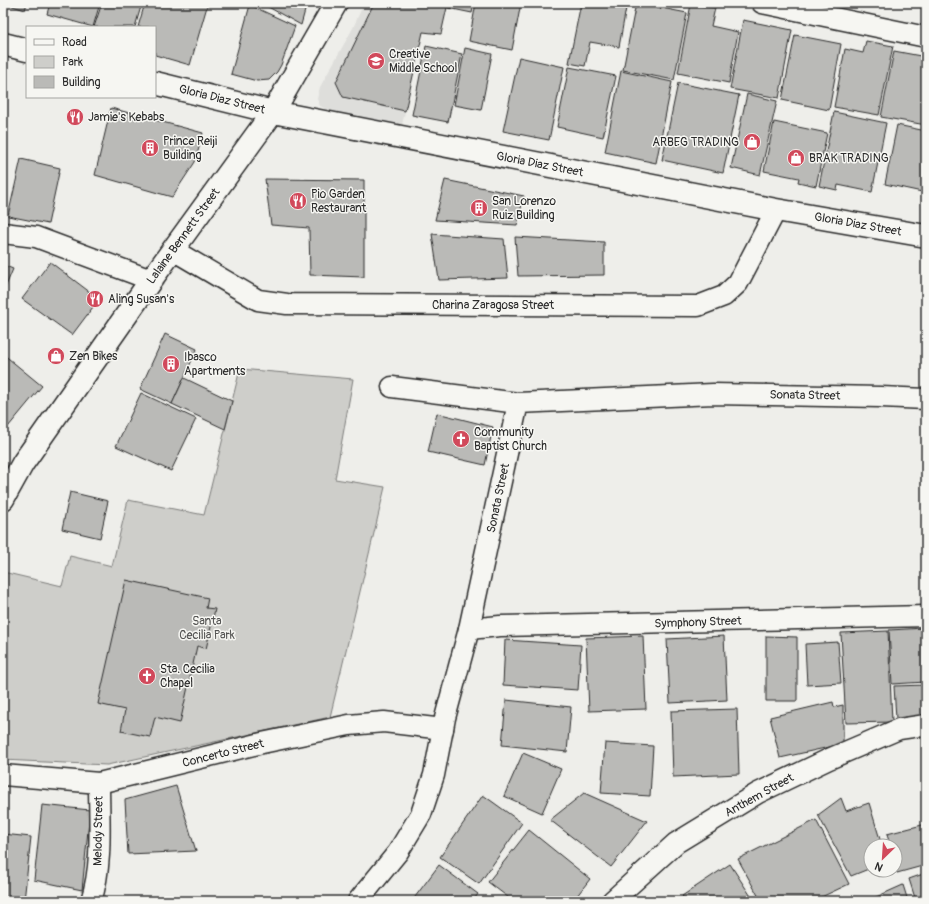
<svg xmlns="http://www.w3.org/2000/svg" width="929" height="904" viewBox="0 0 929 904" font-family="Pangolin,sans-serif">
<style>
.built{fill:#dededb}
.green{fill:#cececa;stroke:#7c7c7a}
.building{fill:#babab7;stroke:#2b2b2b}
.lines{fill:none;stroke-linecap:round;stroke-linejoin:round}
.street-casing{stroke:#2b2b2b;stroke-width:23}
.secondary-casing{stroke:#2b2b2b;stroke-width:25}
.street{stroke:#f6f6f2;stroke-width:20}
.secondary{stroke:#f6f6f2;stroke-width:22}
.labels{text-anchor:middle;stroke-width:3;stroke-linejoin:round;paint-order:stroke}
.poi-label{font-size:12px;fill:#2b2b2b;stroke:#f6f6f2;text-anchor:start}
.street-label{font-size:12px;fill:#2b2b2b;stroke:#f6f6f2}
.park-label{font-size:12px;fill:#545453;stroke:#f6f6f2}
</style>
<rect width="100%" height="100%" fill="#eeeeea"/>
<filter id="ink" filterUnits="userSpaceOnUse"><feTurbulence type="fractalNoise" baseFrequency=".025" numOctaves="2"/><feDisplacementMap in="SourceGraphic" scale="8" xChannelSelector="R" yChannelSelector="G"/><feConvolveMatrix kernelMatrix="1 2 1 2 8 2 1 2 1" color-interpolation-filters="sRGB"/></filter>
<g filter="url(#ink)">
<path class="built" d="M364,3H448L441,34L423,32L402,125L338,113L327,110L320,106L317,99L320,87L353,28Z"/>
<path class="green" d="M240,369L353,379L335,479L385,487L330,717L107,765L3,760V572L62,586L70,556L112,566L128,500L204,515Z"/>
<g class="building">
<path d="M3,3H27L25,10Z"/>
<path d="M50,3H100L93,27L47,14Z"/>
<path d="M102,3H142L135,27H94Z"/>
<path d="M145,3H208L190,65L155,55V27H138Z"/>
<path d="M261,3H307L301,25Z"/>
<path d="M374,3H448L441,34L423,32L405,111L343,97L336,82Z"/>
<path d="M449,3H474L472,13L448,8Z"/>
<path d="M476,3H521L512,50L469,41Z"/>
<path d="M581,3H601L626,8L619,47L590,42L585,66L569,63Z"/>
<path d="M636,3L687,13L674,80L623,70Z"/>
<path d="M691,4L715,8L711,26L738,32L729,83L678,73Z"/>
<path d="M250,5L295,26L281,65L277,72L269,80L257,81L231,74Z"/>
<path d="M743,20L792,30L779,98L730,89Z"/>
<path d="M795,35L841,44L829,110L782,100Z"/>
<path d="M866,41L893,46L879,115L834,107L845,49L863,53Z"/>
<path d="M426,46L462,54L448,122L412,115Z"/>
<path d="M465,48L492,54L481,110L454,105Z"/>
<path d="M894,51L926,57V125L881,117Z"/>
<path d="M519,57L564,67L549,140L503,131Z"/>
<path d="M569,67L616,76L603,137L557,127Z"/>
<path d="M621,71L672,82L656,163L605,152Z"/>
<path d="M678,83L739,95L723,173L662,160Z"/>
<path d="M747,94L777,101L760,175L731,168Z"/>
<path d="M111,108L203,133L195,162L172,197L95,175Z"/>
<path d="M834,112L886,123L872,192L838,185L837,190L819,186Z"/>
<path d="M774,122L827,133L816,186L798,182L799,178L764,171Z"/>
<path d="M897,125L926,131V169L922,192L885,184Z"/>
<path d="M21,159L60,168L48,224L8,216Z"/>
<path d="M265,179L364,180V277L310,275L309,228L271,225Z"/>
<path d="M445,180L524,196L517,225L435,220Z"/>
<path d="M432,234L504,239L508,278L439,280Z"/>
<path d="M515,237L604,242V275L518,276Z"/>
<path d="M50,262L99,299L72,335L22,299Z"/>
<path d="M3,265L13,269L3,293Z"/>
<path d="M165,334L197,349L172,404L140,389Z"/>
<path d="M3,354L42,386L3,433Z"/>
<path d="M184,378L232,401L225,429L172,404Z"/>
<path d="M141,393L196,419L171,471L116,446Z"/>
<path d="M437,413L493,427L485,465L428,452Z"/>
<path d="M70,492L108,501L100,538L62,529Z"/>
<path d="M126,580L208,598L206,608L215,609L206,649L197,646L180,723L155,717L150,737L121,731L125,710L98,704Z"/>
<path d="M926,628V682L892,684L889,630Z"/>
<path d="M888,631L892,722L846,723L841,633Z"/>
<path d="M643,636L646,709L589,711L586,638Z"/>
<path d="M724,636L727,700L670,703L667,639Z"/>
<path d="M766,636L797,637V701H766Z"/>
<path d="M505,640L581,645L578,690L503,685Z"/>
<path d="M838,642L841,683L807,685L805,644Z"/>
<path d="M926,685V718L896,719L894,686Z"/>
<path d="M506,700L571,707L567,752L502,745Z"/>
<path d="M833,702L834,707L843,705V744L780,758L770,717Z"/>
<path d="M737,709L739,774L673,777L671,711Z"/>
<path d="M605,743L653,746L650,796L601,793Z"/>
<path d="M523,753L561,769L542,813L504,796Z"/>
<path d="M176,786L196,851L128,854L125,800Z"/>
<path d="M584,793L647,821L611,867L550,820Z"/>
<path d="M483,795L522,823L479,884L440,857Z"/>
<path d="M841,798L846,811L869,803L882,846H871V868L851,876L818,815Z"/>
<path d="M42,805L90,810L82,890L34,880Z"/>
<path d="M816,820L849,884L813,901H761L738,859Z"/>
<path d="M926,824V865L897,873L895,866V846H890L887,834Z"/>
<path d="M529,830L590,879L573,901H513L488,882Z"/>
<path d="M3,834L31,837L24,901L3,899Z"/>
<path d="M730,864L754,901H686L682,896Z"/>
<path d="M439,865L478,894L473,901H412Z"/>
<path d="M926,873V901H916L909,879Z"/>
<path d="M903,885L908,901H867Z"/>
</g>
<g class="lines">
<defs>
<g id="street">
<path d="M762,3L926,37"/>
<path d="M3,233L36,237L151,280"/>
<path d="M173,250L258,300L287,304L698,306L724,296L738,283L776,210"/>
<path d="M392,387L518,403"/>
<path d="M469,629L500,626L926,616"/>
<path d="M3,775L99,783L262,743L349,725L384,722L443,729"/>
<path d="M91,901C103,864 99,822 99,783"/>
<path d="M358,901L398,852L421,814L434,775L445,718L469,629L518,403L713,394L881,397L926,399"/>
<path d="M612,901L676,843L758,793L829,759L899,729L926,725"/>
</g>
<g id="secondary">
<path d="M3,44L27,50"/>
<path d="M155,83L273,112L776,210L926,236"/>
<path d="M3,499L23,463L151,280L273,112L336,3"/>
</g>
</defs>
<use href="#street" class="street-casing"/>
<use href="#secondary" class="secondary-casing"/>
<use href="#street" class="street"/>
<use href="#secondary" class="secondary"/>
</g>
</g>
<defs>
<symbol id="school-disc" viewBox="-11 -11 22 22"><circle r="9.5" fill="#d1495b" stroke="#f6f6f2"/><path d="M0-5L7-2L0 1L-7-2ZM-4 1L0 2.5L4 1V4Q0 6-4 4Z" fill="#fff"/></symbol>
<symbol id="restaurant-disc" viewBox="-11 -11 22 22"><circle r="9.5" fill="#d1495b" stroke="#f6f6f2"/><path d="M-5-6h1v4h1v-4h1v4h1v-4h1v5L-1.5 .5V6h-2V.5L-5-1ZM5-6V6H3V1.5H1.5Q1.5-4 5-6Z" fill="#fff"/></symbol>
<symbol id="shop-disc" viewBox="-11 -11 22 22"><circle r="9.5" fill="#d1495b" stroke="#f6f6f2"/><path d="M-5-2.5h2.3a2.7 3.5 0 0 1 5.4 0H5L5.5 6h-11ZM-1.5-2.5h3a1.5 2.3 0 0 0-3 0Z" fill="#fff"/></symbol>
<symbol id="building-disc" viewBox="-11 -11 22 22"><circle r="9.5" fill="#d1495b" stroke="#f6f6f2"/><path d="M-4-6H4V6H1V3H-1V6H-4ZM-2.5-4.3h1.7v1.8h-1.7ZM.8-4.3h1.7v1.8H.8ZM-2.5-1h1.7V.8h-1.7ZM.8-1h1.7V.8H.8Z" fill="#fff"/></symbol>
<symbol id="church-disc" viewBox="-11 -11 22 22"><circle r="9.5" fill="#d1495b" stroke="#f6f6f2"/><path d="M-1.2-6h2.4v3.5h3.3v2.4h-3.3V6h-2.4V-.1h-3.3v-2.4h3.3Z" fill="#fff"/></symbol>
</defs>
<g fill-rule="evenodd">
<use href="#school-disc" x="366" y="51" width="20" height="20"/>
<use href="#restaurant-disc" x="65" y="107" width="20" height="20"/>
<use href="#shop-disc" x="742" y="132" width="20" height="20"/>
<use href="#building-disc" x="140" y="138" width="20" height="20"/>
<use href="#shop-disc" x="786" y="148" width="20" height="20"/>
<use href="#restaurant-disc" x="288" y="191" width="20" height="20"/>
<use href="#building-disc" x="469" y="198" width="20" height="20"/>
<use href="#restaurant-disc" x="85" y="289" width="20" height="20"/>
<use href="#shop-disc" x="46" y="346" width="20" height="20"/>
<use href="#building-disc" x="161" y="354" width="20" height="20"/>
<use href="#church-disc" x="451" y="429" width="20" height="20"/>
<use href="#church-disc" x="137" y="666" width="20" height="20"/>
</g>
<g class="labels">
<g class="poi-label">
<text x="389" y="58">Creative<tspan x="389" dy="14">Middle School</tspan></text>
<text x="88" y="121">Jamie's Kebabs</text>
<text x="163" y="145">Prince Reiji<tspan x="163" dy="14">Building</tspan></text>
<text x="739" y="146" text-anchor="end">ARBEG TRADING</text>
<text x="809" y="162">BRAK TRADING</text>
<text x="311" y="198">Pio Garden<tspan x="311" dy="14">Restaurant</tspan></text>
<text x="492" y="205">San Lorenzo<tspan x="492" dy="14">Ruiz Building</tspan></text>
<text x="108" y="303">Aling Susan's</text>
<text x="69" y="360">Zen Bikes</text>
<text x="184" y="361">Ibasco<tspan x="184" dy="14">Apartments</tspan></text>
<text x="474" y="436">Community<tspan x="474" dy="14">Baptist Church</tspan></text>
<text x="160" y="673">Sta. Cecilia<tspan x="160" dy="14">Chapel</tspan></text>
</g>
<g class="street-label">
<text transform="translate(222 99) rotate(14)" y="4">Gloria Diaz Street</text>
<text transform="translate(540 164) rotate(11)" y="4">Gloria Diaz Street</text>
<text transform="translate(858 224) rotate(10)" y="4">Gloria Diaz Street</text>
<text transform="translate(183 236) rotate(-54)" y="4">Lalaine Bennett Street</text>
<text x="493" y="309">Charina Zaragosa Street</text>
<text transform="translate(805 395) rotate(1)" y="4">Sonata Street</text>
<text transform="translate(498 498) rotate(-78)" y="4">Sonata Street</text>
<text transform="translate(698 622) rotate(-2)" y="4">Symphony Street</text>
<text transform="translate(223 753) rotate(-14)" y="4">Concerto Street</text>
<text transform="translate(759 795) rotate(-29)" y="4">Anthem Street</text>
<text transform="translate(98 831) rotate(-89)" y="4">Melody Street</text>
</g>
<g class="park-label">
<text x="207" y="625">Santa<tspan x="207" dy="14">Cecilia Park</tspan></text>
</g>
</g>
<rect width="929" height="904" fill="none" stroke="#f6f6f2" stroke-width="16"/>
<rect x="8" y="8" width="913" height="888" fill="none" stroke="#2b2b2b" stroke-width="1.5" filter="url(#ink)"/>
<rect x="26" y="26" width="130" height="72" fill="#f6f6f2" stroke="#a5a5a2"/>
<rect x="34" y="39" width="20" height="6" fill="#f6f6f2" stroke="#a5a5a2"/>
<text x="62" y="46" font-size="12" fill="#2b2b2b">Road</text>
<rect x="34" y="56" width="20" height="12" fill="#cececa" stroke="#a5a5a2"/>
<text x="62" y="66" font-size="12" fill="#2b2b2b">Park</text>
<rect x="34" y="76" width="20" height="12" fill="#babab7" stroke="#a5a5a2"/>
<text x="62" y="86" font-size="12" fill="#2b2b2b">Building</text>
<g transform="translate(883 858) rotate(205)"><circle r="19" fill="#f6f6f2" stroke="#a5a5a2"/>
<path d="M0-3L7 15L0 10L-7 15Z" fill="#d1495b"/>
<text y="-6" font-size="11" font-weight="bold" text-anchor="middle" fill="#2b2b2b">N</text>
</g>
</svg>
